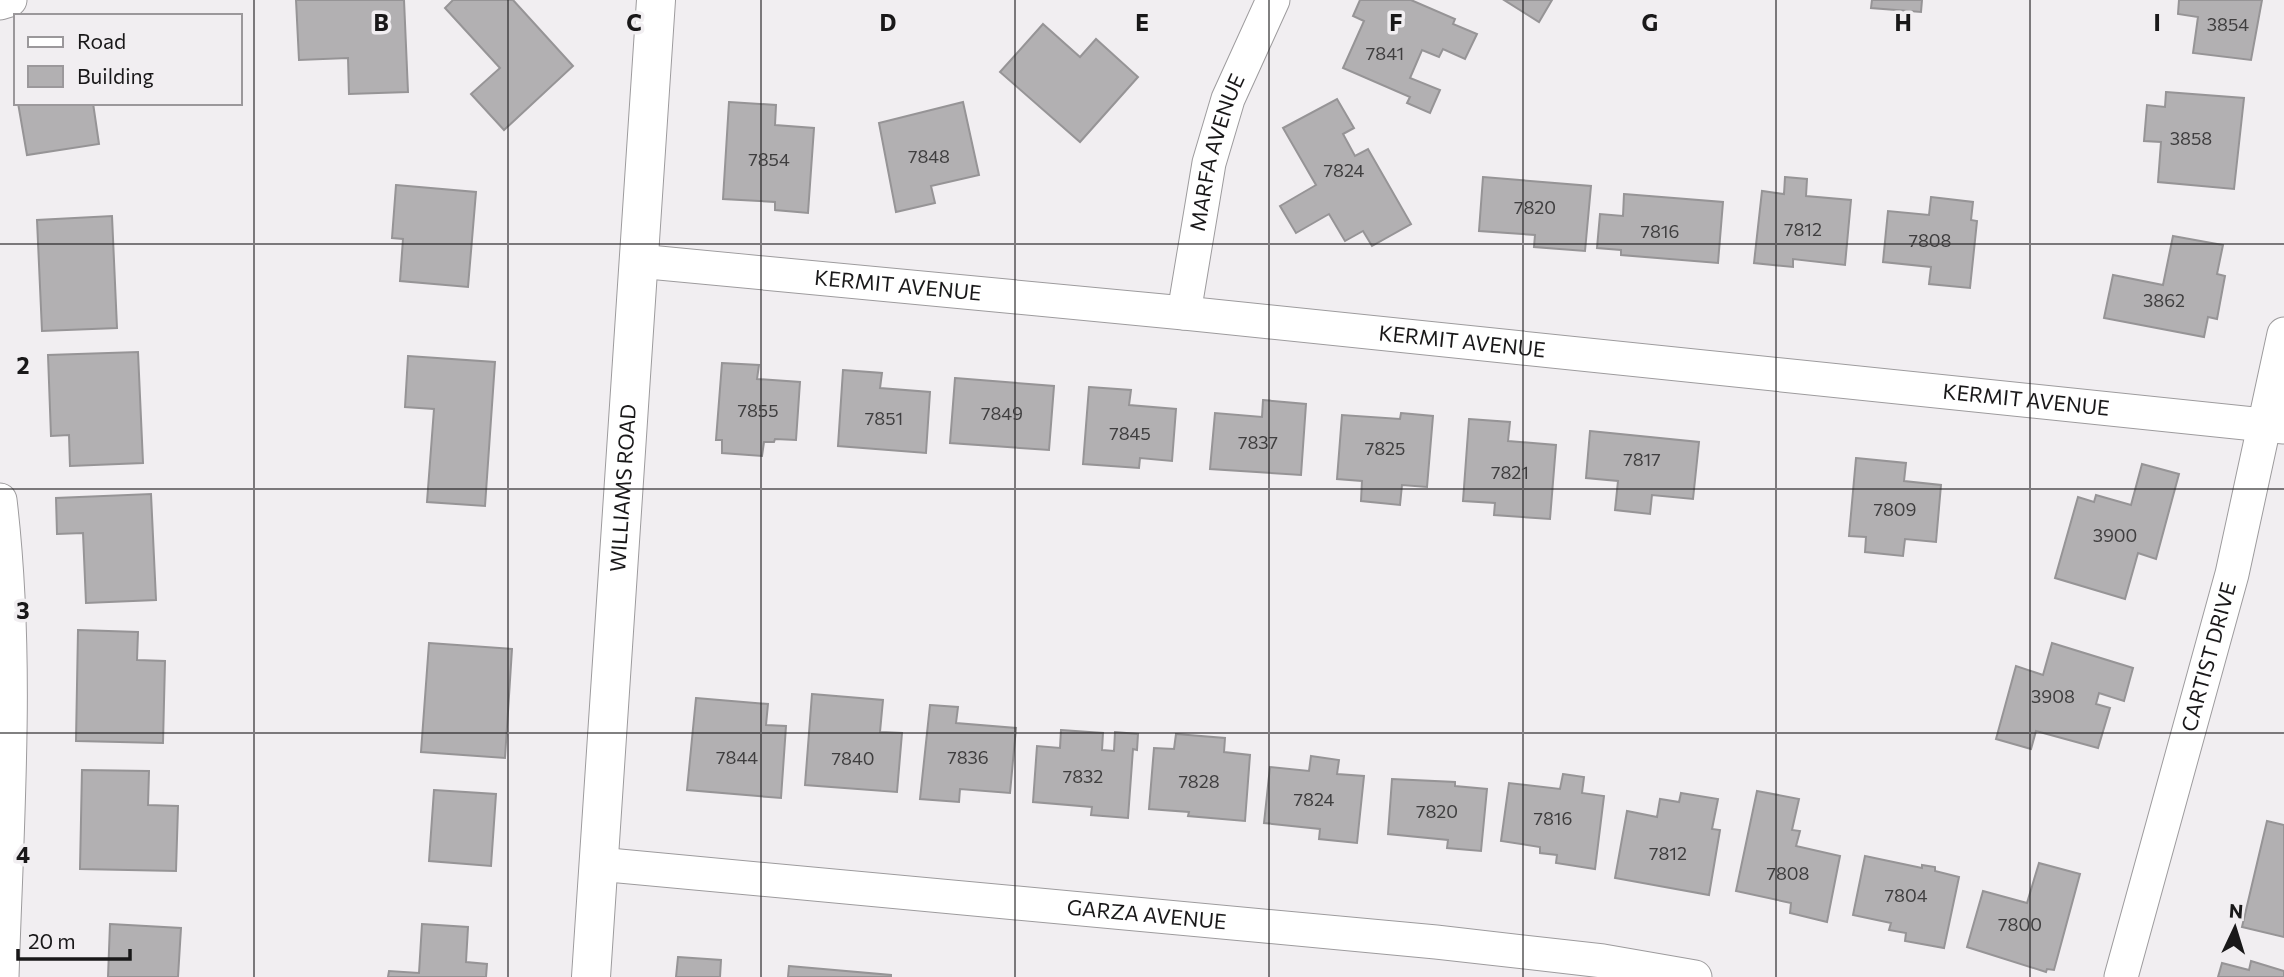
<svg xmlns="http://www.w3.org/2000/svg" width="2284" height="977" viewBox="0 0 2284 977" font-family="Commissioner,sans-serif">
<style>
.building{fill:#b2b0b2;stroke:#969496;stroke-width:2}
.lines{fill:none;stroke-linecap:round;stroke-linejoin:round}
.street-casing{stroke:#9d9b9d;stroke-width:35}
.secondary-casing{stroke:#9d9b9d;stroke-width:40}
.street{stroke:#fff;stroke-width:33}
.secondary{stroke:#fff;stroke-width:38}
.grid{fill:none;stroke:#191819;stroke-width:2;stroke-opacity:0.55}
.labels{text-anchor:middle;stroke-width:7;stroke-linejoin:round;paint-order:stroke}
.number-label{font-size:18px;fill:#3f3e3f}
.street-label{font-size:21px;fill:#191819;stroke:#f1eef1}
.grid-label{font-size:23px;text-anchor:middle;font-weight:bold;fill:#191819;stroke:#f1eef1;stroke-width:7;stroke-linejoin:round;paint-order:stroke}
</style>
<rect width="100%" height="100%" fill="#f1eef1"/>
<g class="building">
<path d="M296,0H404L408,92L349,94L348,58L299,60Z"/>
<path d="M453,0H513L573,66L504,130L471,94L500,68L445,8Z"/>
<path d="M1360,0H1411L1455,19L1453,24L1477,34L1465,59L1443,49L1439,57L1422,50L1410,78L1440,90L1430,113L1407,103L1410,97L1343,68L1364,21L1353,16Z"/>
<path d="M1504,0H1552L1539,22Z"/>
<path d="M1872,0H1922L1921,12L1871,8Z"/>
<path d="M2179,0H2262L2251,60L2193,53L2198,17L2178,14Z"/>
<path d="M1043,24L1080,57L1096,39L1138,77L1080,142L1000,72Z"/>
<path d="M2166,92L2244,98L2234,189L2158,182L2161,142L2144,141L2147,105L2165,107Z"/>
<path d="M1337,99L1354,128L1343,134L1355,156L1368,149L1411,224L1372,246L1363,231L1345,241L1329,214L1296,233L1280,206L1316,185L1283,128Z"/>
<path d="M729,102L776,105L775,125L814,128L808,213L775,210V202L723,199Z"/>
<path d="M963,102L979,175L931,186L935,203L896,212L879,123Z"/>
<path d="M18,103H93L99,144L27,155Z"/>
<path d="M1483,177L1591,186L1585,251L1534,247L1535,235L1479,231Z"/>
<path d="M1785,177L1807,179L1806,196L1851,200L1845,265L1793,259V267L1754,263L1762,191L1784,194Z"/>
<path d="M396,185L476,192L468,287L400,281L403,239L392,238Z"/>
<path d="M1624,194L1723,202L1718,263L1621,255V250L1597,248L1600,214L1623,216Z"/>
<path d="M1931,197L1973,202L1971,220L1977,221L1970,288L1929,284L1931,267L1883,262L1888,211L1929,215Z"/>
<path d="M112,216L117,328L42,331L37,220Z"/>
<path d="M2173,236L2223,245L2217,274L2225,276L2217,319L2208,317L2204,337L2104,318L2113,275L2163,285Z"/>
<path d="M138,352L143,463L70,466L69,435L51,436L48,355Z"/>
<path d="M408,356L495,362L485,506L427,502L434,409L405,407Z"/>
<path d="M722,363L759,365L757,379L800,382L796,440L775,439L774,442H764L762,456L722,453V440H716Z"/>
<path d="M843,370L882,373L880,388L930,392L926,453L838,446Z"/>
<path d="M955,378L1054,386L1049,450L950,443Z"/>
<path d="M1089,387L1131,390L1129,405L1176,409L1172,461L1140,458L1139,468L1083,464Z"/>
<path d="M1263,400L1306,404L1301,475L1210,469L1215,413L1262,417Z"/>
<path d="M1401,413L1433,416L1427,487L1402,485L1400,505L1361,501L1362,481L1337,479L1342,415L1400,419Z"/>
<path d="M1469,419L1510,422L1508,441L1556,445L1550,519L1494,515L1495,503L1463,501Z"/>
<path d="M1590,431L1699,442L1693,499L1652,495L1650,514L1615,510L1618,481L1586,478Z"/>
<path d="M1856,458L1906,463L1904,481L1941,485L1936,542L1905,539L1903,556L1865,552L1866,537L1849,536Z"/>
<path d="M2142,464L2179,474L2156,559L2138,553L2125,599L2055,578L2078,497L2094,502L2096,495L2131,505Z"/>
<path d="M151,494L156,600L86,603L83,533L57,534L56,498Z"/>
<path d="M78,630L138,632L137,660L165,661L163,743L76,741Z"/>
<path d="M429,643L512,649L505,758L421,752Z"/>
<path d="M2052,643L2133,668L2124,701L2099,693L2096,704L2110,708L2098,748L2036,731L2031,749L1996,739L2016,666L2043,675Z"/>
<path d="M812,694L883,700L880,732L902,733L897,792L805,785Z"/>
<path d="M696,698L768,704L766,725L786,726L781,798L687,790Z"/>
<path d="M930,705L958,707L956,723L1016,728L1010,793L960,789L959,802L920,799Z"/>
<path d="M1061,730L1103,733L1102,750L1114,751L1115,732L1138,734L1137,750L1133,749L1128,818L1091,815L1092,807L1033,802L1037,746L1060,748Z"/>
<path d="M1176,734L1225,738L1224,752L1250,755L1245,821L1188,816L1189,812L1149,809L1154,748L1174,749Z"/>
<path d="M1311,756L1339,760L1337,774L1364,776L1357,843L1319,839L1320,829L1264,823L1270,767L1309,771Z"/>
<path d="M82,770L149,771L148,805L178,806L176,871L80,869Z"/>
<path d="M1563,774L1584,777L1582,793L1604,796L1595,869L1556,863L1557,855L1540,853V847L1501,841L1509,783L1560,789Z"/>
<path d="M1392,779L1455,782V786L1487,789L1481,851L1447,848L1448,840L1388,834Z"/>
<path d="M434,790L496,794L491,866L429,861Z"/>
<path d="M1757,791L1799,799L1792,830L1800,831L1796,846L1840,856L1827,922L1790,913L1791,903L1736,891Z"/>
<path d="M1681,793L1718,799L1712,829L1720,830L1709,895L1615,878L1627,811L1657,817L1660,799L1679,802Z"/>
<path d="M2267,821L2284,825V937L2242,927Z"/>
<path d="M1865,856L1922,868V865L1935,867V871L1959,877L1944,948L1905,941L1906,933L1889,930L1891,923L1853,915Z"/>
<path d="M2039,863L2080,874L2054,970L2047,969L2046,972L1967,947L1983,891L2027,903Z"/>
<path d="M110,924L181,928L178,977H108Z"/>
<path d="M422,924L468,927L466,962L487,964L486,977H388L389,971L419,973Z"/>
<path d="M678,957L721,960L720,977H676Z"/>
<path d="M2251,961L2284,971V977H2218L2222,963L2249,970Z"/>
<path d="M789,966L891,975V977H788Z"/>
</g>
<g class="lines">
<defs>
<g id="street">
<path d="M0,3L10,0"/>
<path id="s1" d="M638,261L1184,313L2284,427"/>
<path id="s2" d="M1184,313L1209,163L1228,99L1273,0"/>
<path d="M0,500C19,659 7,818 2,977"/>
<path id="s3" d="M598,864L1436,942L1603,961L1695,977"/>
<path id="s4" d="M2121,977L2232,574L2284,334"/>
</g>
<g id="secondary">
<path id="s5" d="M591,977L656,0"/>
</g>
</defs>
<use href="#street" class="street-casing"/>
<use href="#secondary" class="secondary-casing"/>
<use href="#street" class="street"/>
<use href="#secondary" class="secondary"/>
</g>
<path class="grid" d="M254,0V977M508,0V977M761,0V977M1015,0V977M1269,0V977M1523,0V977M1776,0V977M2030,0V977M0,244H2284M0,489H2284M0,733H2284"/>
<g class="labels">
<g class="number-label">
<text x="2228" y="31">3854</text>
<text x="1385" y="60">7841</text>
<text x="2191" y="145">3858</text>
<text x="929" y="163">7848</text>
<text x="769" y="166">7854</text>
<text x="1344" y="177">7824</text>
<text x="1535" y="214">7820</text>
<text x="1803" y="236">7812</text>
<text x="1660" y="238">7816</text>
<text x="1930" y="247">7808</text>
<text x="2164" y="307">3862</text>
<text x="758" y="417">7855</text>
<text x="1002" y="420">7849</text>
<text x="884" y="425">7851</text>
<text x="1130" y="440">7845</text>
<text x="1258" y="449">7837</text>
<text x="1385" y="455">7825</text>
<text x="1642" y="466">7817</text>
<text x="1510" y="479">7821</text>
<text x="1895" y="516">7809</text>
<text x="2115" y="542">3900</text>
<text x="2053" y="703">3908</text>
<text x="737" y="764">7844</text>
<text x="968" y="764">7836</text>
<text x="853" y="765">7840</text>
<text x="1083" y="783">7832</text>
<text x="1199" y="788">7828</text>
<text x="1314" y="806">7824</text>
<text x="1437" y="818">7820</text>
<text x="1553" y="825">7816</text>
<text x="1668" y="860">7812</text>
<text x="1788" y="880">7808</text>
<text x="1906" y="902">7804</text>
<text x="2020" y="931">7800</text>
</g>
<g class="street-label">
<text dy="7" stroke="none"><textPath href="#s2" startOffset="164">MARFA AVENUE</textPath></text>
<text dy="7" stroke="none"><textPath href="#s1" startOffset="261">KERMIT AVENUE</textPath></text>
<text dy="7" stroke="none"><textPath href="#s1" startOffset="828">KERMIT AVENUE</textPath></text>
<text dy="7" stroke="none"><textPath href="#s1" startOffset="1395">KERMIT AVENUE</textPath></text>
<text dy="7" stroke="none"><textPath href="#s5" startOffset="490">WILLIAMS ROAD</textPath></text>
<text dy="7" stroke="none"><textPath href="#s4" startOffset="332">CARTIST DRIVE</textPath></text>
<text dy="7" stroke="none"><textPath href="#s3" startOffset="551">GARZA AVENUE</textPath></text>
</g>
</g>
<g class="grid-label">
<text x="381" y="31">B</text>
<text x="634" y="31">C</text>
<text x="888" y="31">D</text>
<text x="1142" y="31">E</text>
<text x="1396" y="31">F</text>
<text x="1650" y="31">G</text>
<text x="1903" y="31">H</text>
<text x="2157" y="31">I</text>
<text x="23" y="374">2</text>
<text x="23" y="619">3</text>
<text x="23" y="863">4</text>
</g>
<rect x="14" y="14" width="228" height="91" fill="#f1eef1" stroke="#9b989b" stroke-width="2"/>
<rect x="28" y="37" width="35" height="10" fill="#ffffff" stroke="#9b989b" stroke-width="2"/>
<text x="77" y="49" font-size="21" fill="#191819">Road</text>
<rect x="28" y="66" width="35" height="21" fill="#b2b0b2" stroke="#9b989b" stroke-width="2"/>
<text x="77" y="84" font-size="21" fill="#191819">Building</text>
<g transform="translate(2235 928) rotate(4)" stroke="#f1eef1" stroke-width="5" paint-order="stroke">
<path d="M0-5L12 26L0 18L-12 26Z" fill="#191819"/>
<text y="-10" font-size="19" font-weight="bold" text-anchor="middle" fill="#191819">N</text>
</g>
<path d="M18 949v10h112v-10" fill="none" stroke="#191819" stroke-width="3.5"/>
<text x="28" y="949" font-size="21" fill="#191819" stroke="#f1eef1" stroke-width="5" paint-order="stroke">20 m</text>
</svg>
